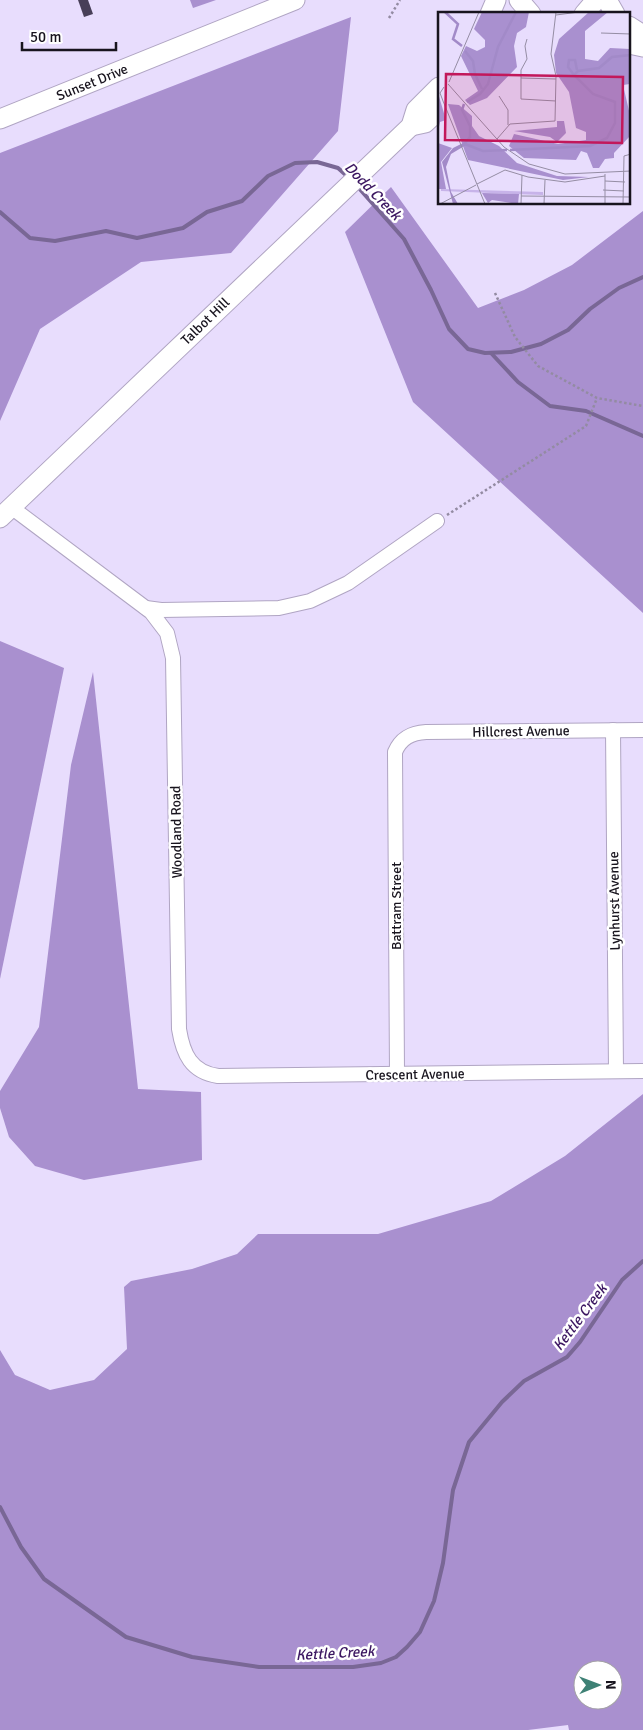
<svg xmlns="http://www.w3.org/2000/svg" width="643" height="1730" viewBox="0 0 643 1730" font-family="Signika,sans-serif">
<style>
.forest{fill:#a990cf;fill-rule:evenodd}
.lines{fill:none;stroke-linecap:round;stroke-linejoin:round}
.stream{stroke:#796795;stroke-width:4}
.building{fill:#483f58}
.street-casing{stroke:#b0a5c3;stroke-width:16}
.secondary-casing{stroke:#b0a5c3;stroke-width:21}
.path{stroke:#938ba2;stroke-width:2.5;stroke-dasharray:2.5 2.5;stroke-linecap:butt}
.street{stroke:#fff;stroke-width:14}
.secondary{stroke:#fff;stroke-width:19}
.labels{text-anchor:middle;stroke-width:5;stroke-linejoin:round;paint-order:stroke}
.street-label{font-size:14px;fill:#18141e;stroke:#fff}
.water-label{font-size:15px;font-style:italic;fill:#3b1661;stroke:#fff}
.inset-river{fill:none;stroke:#a28ac8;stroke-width:2.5}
.inset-road{fill:none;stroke:#958da4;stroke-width:1}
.view{fill:#c2185b;fill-opacity:0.15;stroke:#c2185b;stroke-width:2.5}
.inset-edge{fill:none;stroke:#18141e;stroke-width:2.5}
</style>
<rect width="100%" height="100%" fill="#e8ddfd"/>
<g class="forest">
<path d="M190,0H216L193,8Z"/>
<path d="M351,17L338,131L231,253L141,262L40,329L0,421V153Z"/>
<path d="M391,187L478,308L524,290L572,265L643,211V613L413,402L345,232Z"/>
<path d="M0,641L64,668L0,979Z"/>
<path d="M93,672L138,1089L201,1092L202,1160L84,1180L35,1166L9,1137L0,1108V1091L39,1027L71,765Z"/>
<path d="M643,1094V1730H569L568,1725L528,1730H0V1350L15,1375L50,1390L94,1380L127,1349L124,1287L131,1281L192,1269L237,1254L258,1234H378L491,1201L565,1156ZM583,1670H613V1700H583Z"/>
</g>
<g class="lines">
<g class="stream">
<path d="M357,186L404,239L431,290L449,329L468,349L485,353L511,352L541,344L568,330L590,309L619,288L643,277"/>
<path d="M0,212L30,238L55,241L106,231L137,238L183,228L207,212L242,201L268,176L295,163L317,162L338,168L348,177"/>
<path d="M491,353L518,382L550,406L586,411L643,436"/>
<path d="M0,1507L21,1547L44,1579L126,1637L192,1657L259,1667H353L381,1663L396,1657L407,1647L420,1632L434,1601L443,1563L453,1490L469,1442L502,1402L524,1381L567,1357L580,1342L622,1280L643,1261"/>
</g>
</g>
<path class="building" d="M78,0H88L93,14L84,17Z"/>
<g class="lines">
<defs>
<g id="street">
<path d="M11,507L151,612L167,633L173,658L179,1029C183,1054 191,1072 218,1076L643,1071"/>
<path d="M146,608L161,610L279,608L310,601L348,583L437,521"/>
<path d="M613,730L616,1071"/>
<path d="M397,1074L395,752C401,738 411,733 426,732L643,730"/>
</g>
<g id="secondary">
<path d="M519,0L531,14"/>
<path d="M607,0L615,14"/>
<path d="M490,14L496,0"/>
<path d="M584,14L596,0"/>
<path d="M629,26L643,35"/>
<path d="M629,44L643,47"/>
<path d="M0,119L295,0"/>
<path d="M411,126L425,123L439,110"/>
<path d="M0,518L411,126L416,110L439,87"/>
</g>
</defs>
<use href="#street" class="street-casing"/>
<use href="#secondary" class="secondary-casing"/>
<g class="path">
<path d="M389,18L400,0"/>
<path d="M495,293L515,337L538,366L597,398L643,406"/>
<path d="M447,515L586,426L597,398"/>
</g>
<use href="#street" class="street"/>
<use href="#secondary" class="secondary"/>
</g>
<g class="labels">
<g class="street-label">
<text transform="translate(92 82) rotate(-22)" y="5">Sunset Drive</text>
<text transform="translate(205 321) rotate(-44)" y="5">Talbot Hill</text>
<text transform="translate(521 731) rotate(-1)" y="5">Hillcrest Avenue</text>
<text transform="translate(176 832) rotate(-91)" y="5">Woodland Road</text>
<text transform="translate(614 901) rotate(-91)" y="5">Lynhurst Avenue</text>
<text transform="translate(396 906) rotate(-90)" y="5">Battram Street</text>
<text transform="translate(415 1074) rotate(-1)" y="5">Crescent Avenue</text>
</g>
<g class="water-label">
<text transform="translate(373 191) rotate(46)" y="5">Dodd Creek</text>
<text transform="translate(580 1317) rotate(-53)" y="5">Kettle Creek</text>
<text transform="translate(335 1653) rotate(-3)" y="5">Kettle Creek</text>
</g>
</g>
<g transform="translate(438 12)">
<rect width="192" height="192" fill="#e8ddfd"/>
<path d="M3,177L105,180V183L3,179Z" fill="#c7b3e9"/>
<path d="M44,0H91L88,15L79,21L76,34L79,55L49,86L32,93L27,88L40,79L23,44L28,34L39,39L47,35V28L36,17ZM151,0H170L147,19V47L160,49L172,36L192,37V72L185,73L192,103V124L176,141V146L167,147L161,156H155L149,141L143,139L138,148L86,146L71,134L76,122L120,132L148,128V120L138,116L131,80L118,61L116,43L121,27ZM0,81L8,108L2,110L0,119ZM10,92L21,93L34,104V114L41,124L61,134L79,151L119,164L151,165L125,168L30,148ZM119,109H126L128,121L119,130L112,125L76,119L119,115ZM0,131L14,136L3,150L8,177H0ZM44,181L81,182L80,192L54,188L50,191Z" fill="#a990cf"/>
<path d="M27,130L28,133L13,142L8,155L13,180L20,192H15L4,150L15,136Z" fill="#a28ac8"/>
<path class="inset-river" d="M7,0L20,12L15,27L24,34M27,39L35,49L37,62L44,77M136,63L130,55L131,48H137L139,58M29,90L42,82L50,72L60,35L78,0M26,92L24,98L32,114V125L27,131M27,132L45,139L69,138M72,138L152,134L169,126L177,111V90L155,82L136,63L140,59L161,56L174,45L193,43"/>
<path class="inset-road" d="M118,3L141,0M163,21L193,22M89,27L87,34L89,47L83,58V87L118,89M83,66L118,67M11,70L41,0M10,72L66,135L91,152L127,162L193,159M6,75L2,81L5,89L47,192M61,84L70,98V113M59,127L72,112L117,109L118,64L113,42L118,0M167,169L187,170M39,172L67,158L90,165L127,170L167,164M165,178L186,179M83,184L193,185M2,192L38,173M83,192L84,163M106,192L107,168M167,192V162M185,192L186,144L193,142"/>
<path class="view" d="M8,62L185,65L184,131L7,128Z"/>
<rect width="192" height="192" class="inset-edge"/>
</g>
<g transform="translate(598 1685) rotate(89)"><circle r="24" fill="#ffffff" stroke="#a3a1a5"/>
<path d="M0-4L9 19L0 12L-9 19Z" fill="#3e8175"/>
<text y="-8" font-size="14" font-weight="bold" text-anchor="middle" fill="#18141e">N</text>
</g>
<path d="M22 42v8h94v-8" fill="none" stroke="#18141e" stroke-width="2.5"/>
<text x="30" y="42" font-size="15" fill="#18141e" stroke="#ffffff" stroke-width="4" paint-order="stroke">50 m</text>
</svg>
